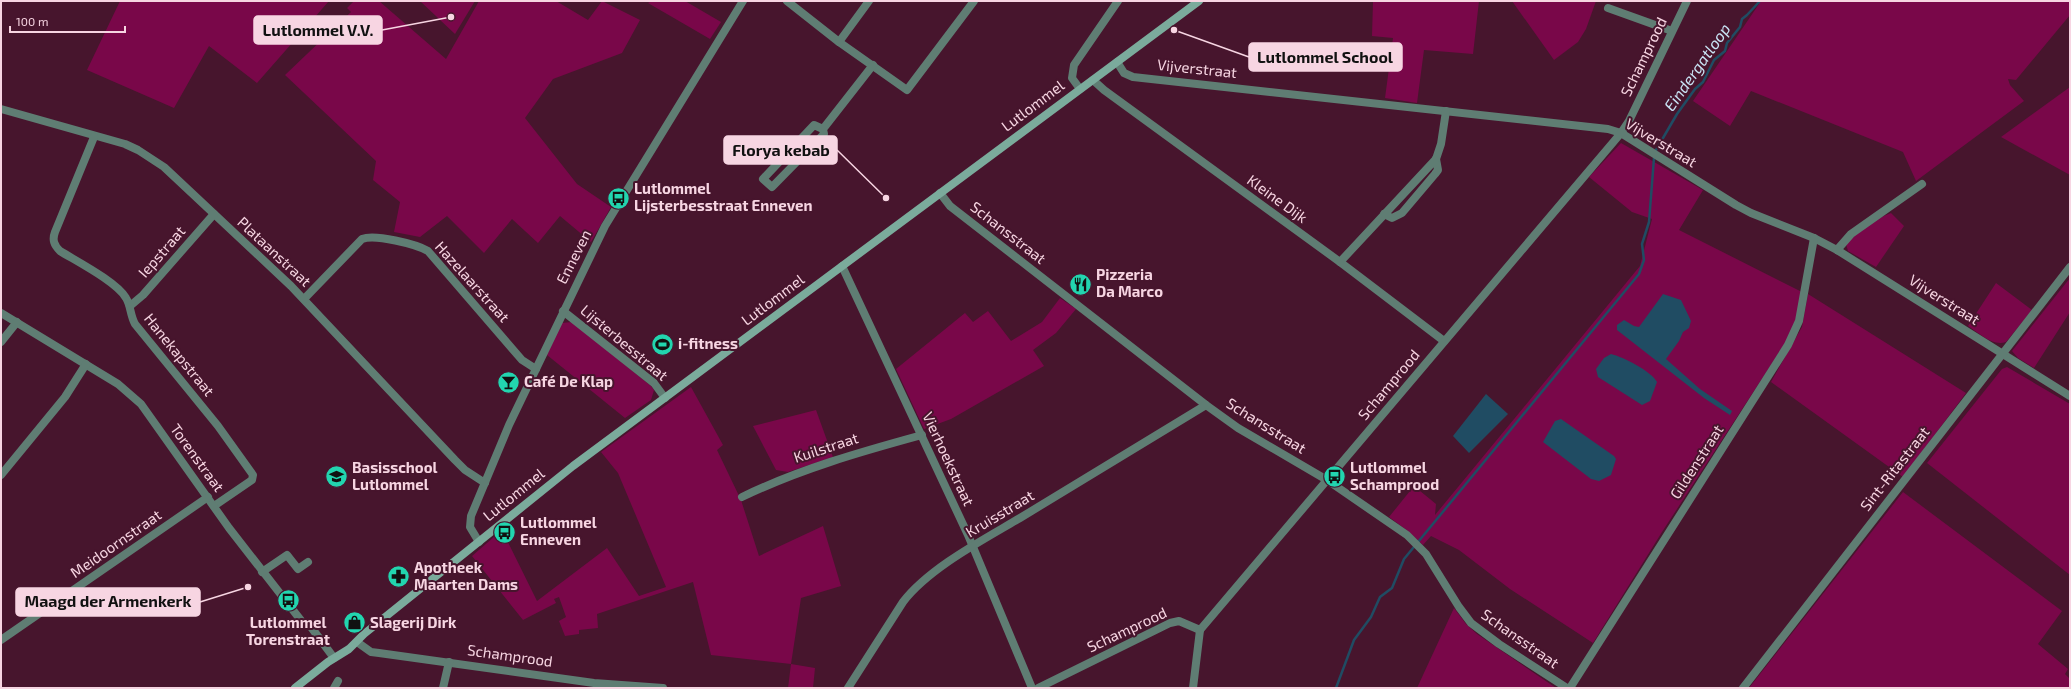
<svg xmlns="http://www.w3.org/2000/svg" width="2071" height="689" viewBox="0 0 2071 689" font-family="'Exo 2',sans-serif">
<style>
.green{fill:#790749}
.water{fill:#204c63}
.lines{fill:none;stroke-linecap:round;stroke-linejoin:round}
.stream{stroke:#204c63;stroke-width:2.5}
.street{stroke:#5f7d73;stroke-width:8}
.secondary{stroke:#7bab9c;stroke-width:8}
.labels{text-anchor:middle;stroke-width:4;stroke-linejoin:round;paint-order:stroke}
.street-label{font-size:15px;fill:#f7d5e2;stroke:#47152d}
.poi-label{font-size:15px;font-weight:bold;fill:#f7d5e2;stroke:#47152d;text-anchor:start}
.water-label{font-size:16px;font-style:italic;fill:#c8e3f4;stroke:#47152d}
.leader{fill:none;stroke:#f7d5e2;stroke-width:1.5}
.callout-dot{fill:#f7d5e2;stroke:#47152d;stroke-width:1.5}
.callout{fill:#f7d5e2;stroke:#f7d5e2;stroke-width:1.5}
.callout-label{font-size:16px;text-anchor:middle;font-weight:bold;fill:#111}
</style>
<rect width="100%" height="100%" fill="#47152d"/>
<g class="green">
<path d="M120,1H329L257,83L209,46L174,108L87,70Z"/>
<path d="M354,1H379L446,59L479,1H556L588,20L602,1L640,20L622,53L553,79L525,118L577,184L611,207L591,242L560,216L538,243L512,219L484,253L447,216L420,237L394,232L400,202L373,180L376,161L285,75L351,12L347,8Z"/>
<path d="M420,1H475L455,34Z"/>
<path d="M652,1H685L721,22L710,39L648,3Z"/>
<path d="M1373,1H1479L1473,54L1424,50L1417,103L1385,98L1393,38L1372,36Z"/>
<path d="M1512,1H1596L1586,29L1578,42L1554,60Z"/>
<path d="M1754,1H2070V15L2016,80L2008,79L2010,85L2024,101L1916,181L1903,152L1751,91L1730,126L1693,101L1759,4Z"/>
<path d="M2070,87V175L2001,137Z"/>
<path d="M1621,143L1703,190L1679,230L1802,292L1793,331L1662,532L1593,643L1510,589L1459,550L1431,536L1423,545L1408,531L1389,517L1414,486L1436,504L1435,515L1640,266L1652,219L1632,212L1589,177Z"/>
<path d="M1891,213L1904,226L1876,267L1848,251L1846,244C1857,230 1875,219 1891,213Z"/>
<path d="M2070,278V312L2034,368L2018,358L2012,351Z"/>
<path d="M1996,283L2032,310L2006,342C1993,347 1979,333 1968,326Z"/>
<path d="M1808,294L1966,393L1903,477L1771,382L1802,327Z"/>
<path d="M1060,298L1076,309L1056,333L1033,350L1044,366L951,419L924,429L896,369L965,313L973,322L988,311L1011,341L1042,322Z"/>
<path d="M572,322L651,386L654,390L651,400L625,418L547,355L561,323Z"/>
<path d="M2007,367L2070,404V575L1927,463L2002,369Z"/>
<path d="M691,387L723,445L717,450L741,500L759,556L823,526L841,586L801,598L791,664L815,668L813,688H788L791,664L711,655L693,582L597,614L598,628L579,630V634L565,636L559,621L566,617L559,597L554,599L556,603L523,620L472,556L502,530L537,601L607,548L639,596L666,587L618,473L601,452Z"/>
<path d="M816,410L833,457L788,472L776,470L753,426Z"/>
<path d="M1903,492L2062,611L2038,644L2068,669L2065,674L2070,679V688H1749Z"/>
<path d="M1454,608L1466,624L1477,634L1556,688H1417Z"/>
</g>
<g class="water">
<path d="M1663,294L1681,300L1691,321L1689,328L1683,332L1679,341L1666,359L1700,389L1732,411L1730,415L1704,398L1617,330V325L1624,320L1634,326L1639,327Z"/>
<path d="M1611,354C1623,357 1651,371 1657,382L1650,401L1642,405L1598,377L1596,369L1604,358Z"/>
<path d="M1486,394L1508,414L1469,453L1453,436Z"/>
<path d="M1561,419L1614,456L1616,459L1611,475L1599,481L1591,479L1543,442L1555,421Z"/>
</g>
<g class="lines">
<g class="stream">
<path d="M1656,150L1677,114L1695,89L1703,82L1714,60L1725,51L1727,43L1740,27L1742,19L1747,15L1760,1"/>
<path d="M1336,688L1354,640L1371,617L1380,597L1392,588L1404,559L1639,274L1644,260L1642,244L1649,222L1654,158"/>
</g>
<g class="street">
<path d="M787,1L839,42L907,90L974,1"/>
<path d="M1608,8L1672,31"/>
<path d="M839,42L869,1"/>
<path d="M1117,62L1124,73L1133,77L1608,129L1621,133L1736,205L1751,213L1814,238L1837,250L2070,396"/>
<path d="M1093,80L1104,90L1340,262L1444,341"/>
<path d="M1080,89L1072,78L1074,65L1118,1"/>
<path d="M1,109L125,144L138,150L164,167L291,286L455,460L465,470L485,483"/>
<path d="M823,129L824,134L772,187L763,179L814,125L823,129L873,65"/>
<path d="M94,137L55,232C52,240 54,245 60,251C76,261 117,282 126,298C131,306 130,315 135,324L218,426L253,475L252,480L214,506"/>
<path d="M940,193L950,206L1206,405L1238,428L1327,480L1407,535L1426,554L1459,607L1471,623L1499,644L1567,688"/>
<path d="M1384,214L1392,218L1402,213L1435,174L1438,170L1436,159"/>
<path d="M1837,250L1851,234L1922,184"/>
<path d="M1340,262L1436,159L1441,144L1446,111"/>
<path d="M842,266L968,535L1032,688"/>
<path d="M304,299L362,239C375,234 416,244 428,251L522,360L536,369"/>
<path d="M130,306L143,295L214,214"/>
<path d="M563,311L654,383L665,398"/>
<path d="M1,313L118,384L141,404L229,528L303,623L311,627L334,658"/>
<path d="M1,342L17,322"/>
<path d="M1,475L65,397L86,364"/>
<path d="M742,497C800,469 860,452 922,435"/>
<path d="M479,542L470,527L471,516L509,425L605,226L743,1"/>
<path d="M262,572L287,555L298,569L308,562"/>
<path d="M1200,630L1621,133L1629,121L1687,1"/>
<path d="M1,640L208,497"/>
<path d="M357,642L371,652L379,653L594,683L663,688"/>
<path d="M334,688L338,681"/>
<path d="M443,688L449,662"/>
<path d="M848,688L903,602C929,568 983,540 1020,518C1082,480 1144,442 1206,405"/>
<path d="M1038,688L1170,623L1179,621L1200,630"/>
<path d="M1193,688L1200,630"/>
<path d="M1570,688L1788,345L1799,321L1814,238"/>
<path d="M1743,688L2070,267"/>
</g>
<path class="secondary" d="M295,688L328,662L349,649L364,634L573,466L1199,1"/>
</g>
<defs>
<symbol id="bus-disc" viewBox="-11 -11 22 22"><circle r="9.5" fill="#22d5af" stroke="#47152d"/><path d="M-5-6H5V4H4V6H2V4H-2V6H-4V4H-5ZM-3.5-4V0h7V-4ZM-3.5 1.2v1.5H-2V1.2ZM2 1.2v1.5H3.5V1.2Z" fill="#111"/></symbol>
<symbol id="restaurant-disc" viewBox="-11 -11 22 22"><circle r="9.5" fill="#22d5af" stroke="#47152d"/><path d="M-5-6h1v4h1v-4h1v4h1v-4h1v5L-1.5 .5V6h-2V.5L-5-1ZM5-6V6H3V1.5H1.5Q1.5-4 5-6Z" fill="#111"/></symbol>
<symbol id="stadium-disc" viewBox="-11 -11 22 22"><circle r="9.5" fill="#22d5af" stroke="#47152d"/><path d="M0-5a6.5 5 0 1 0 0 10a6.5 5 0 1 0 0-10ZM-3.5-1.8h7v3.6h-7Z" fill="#111"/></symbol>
<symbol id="bar-disc" viewBox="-11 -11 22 22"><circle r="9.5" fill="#22d5af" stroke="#47152d"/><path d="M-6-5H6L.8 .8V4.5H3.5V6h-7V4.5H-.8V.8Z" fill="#111"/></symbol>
<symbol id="school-disc" viewBox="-11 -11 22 22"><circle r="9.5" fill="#22d5af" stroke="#47152d"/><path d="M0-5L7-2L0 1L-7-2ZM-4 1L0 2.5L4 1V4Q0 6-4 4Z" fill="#111"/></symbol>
<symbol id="pharmacy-disc" viewBox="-11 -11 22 22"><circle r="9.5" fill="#22d5af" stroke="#47152d"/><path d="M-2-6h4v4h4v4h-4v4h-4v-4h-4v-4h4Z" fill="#111"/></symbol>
<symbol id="shop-disc" viewBox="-11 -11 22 22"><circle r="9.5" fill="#22d5af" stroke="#47152d"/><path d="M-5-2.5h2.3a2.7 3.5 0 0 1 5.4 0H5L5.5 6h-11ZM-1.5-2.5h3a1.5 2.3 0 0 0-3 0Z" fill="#111"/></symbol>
</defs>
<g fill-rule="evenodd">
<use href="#bus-disc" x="606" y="186" width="25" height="25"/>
<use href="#restaurant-disc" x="1068" y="272" width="25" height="25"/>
<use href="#stadium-disc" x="650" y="332" width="25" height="25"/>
<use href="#bar-disc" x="496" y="370" width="25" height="25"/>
<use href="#school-disc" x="324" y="464" width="25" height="25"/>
<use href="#bus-disc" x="1322" y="464" width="25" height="25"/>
<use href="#bus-disc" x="492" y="520" width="25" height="25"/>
<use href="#pharmacy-disc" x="386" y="564" width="25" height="25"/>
<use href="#bus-disc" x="276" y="588" width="25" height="25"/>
<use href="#shop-disc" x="342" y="610" width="25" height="25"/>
</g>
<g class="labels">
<g class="street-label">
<text transform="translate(1644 57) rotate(-64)" y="5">Schamprood</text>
<text transform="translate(1197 69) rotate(6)" y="5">Vijverstraat</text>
<text transform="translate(1033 106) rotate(-37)" y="5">Lutlommel</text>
<text transform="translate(1661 143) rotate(31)" y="5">Vijverstraat</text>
<text transform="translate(1277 199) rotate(36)" y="5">Kleine Dijk</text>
<text transform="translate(1008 233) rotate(38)" y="5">Schansstraat</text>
<text transform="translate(162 252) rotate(-49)" y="5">Iepstraat</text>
<text transform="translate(274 252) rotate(43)" y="5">Plataanstraat</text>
<text transform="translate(574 257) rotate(-63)" y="5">Enneven</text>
<text transform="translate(472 282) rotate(48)" y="5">Hazelaarstraat</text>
<text transform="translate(773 300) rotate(-37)" y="5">Lutlommel</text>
<text transform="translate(1944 300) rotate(32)" y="5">Vijverstraat</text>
<text transform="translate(624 343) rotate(40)" y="5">Lijsterbesstraat</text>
<text transform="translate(179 355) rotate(51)" y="5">Hanekapstraat</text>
<text transform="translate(1389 385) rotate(-50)" y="5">Schamprood</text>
<text transform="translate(1266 426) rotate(32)" y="5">Schansstraat</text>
<text transform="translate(826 448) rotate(-18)" y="5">Kuilstraat</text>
<text transform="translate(197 458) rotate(54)" y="5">Torenstraat</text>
<text transform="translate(948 459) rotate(65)" y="5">Vierhoekstraat</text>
<text transform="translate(1697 462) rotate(-57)" y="5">Gildenstraat</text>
<text transform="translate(1895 469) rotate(-52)" y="5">Sint-Ritastraat</text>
<text transform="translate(514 495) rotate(-39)" y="5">Lutlommel</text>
<text transform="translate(1000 514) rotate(-31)" y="5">Kruisstraat</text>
<text transform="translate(116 544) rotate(-35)" y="5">Meidoornstraat</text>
<text transform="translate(1127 630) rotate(-25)" y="5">Schamprood</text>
<text transform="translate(1520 639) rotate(35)" y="5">Schansstraat</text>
<text transform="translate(510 656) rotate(8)" y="5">Schamprood</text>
</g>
<g class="poi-label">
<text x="634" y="194">Lutlommel<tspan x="634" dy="17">Lijsterbesstraat Enneven</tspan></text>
<text x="1096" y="280">Pizzeria<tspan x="1096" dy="17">Da Marco</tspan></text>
<text x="678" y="349">i-fitness</text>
<text x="524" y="387">Café De Klap</text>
<text x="352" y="473">Basisschool<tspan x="352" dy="17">Lutlommel</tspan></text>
<text x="1350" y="473">Lutlommel<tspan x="1350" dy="17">Schamprood</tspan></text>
<text x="520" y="528">Lutlommel<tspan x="520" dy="17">Enneven</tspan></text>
<text x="414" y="573">Apotheek<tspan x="414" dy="17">Maarten Dams</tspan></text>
<text x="288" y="628" text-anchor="middle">Lutlommel<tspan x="288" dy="17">Torenstraat</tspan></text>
<text x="370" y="628">Slagerij Dirk</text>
</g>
<g class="water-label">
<text transform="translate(1697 67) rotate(-55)" y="6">Eindergatloop</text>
</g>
</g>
<path class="leader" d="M451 17L382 30M1174 30L1249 57M886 198L837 150M248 587L200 602"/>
<g class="callout-dot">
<circle cx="451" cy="17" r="4"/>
<circle cx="1174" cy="30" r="4"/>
<circle cx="886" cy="198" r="4"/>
<circle cx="248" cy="587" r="4"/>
</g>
<g class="callout">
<rect x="254" y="16" width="128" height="28" rx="4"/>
<rect x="1249" y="43" width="153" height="28" rx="4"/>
<rect x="724" y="136" width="113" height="28" rx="4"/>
<rect x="16" y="588" width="184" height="28" rx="4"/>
</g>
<g class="callout-label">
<text x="318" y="36">Lutlommel V.V.</text>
<text x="1325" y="63">Lutlommel School</text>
<text x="781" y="156">Florya kebab</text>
<text x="108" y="607">Maagd der Armenkerk</text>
</g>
<rect width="2071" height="689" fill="none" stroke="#f7d5e2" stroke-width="4"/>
<path d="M10 26v6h115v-6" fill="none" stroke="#f7d5e2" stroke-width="2"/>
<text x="16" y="26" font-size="12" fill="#f7d5e2" stroke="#47152d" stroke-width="3" paint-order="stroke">100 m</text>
</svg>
